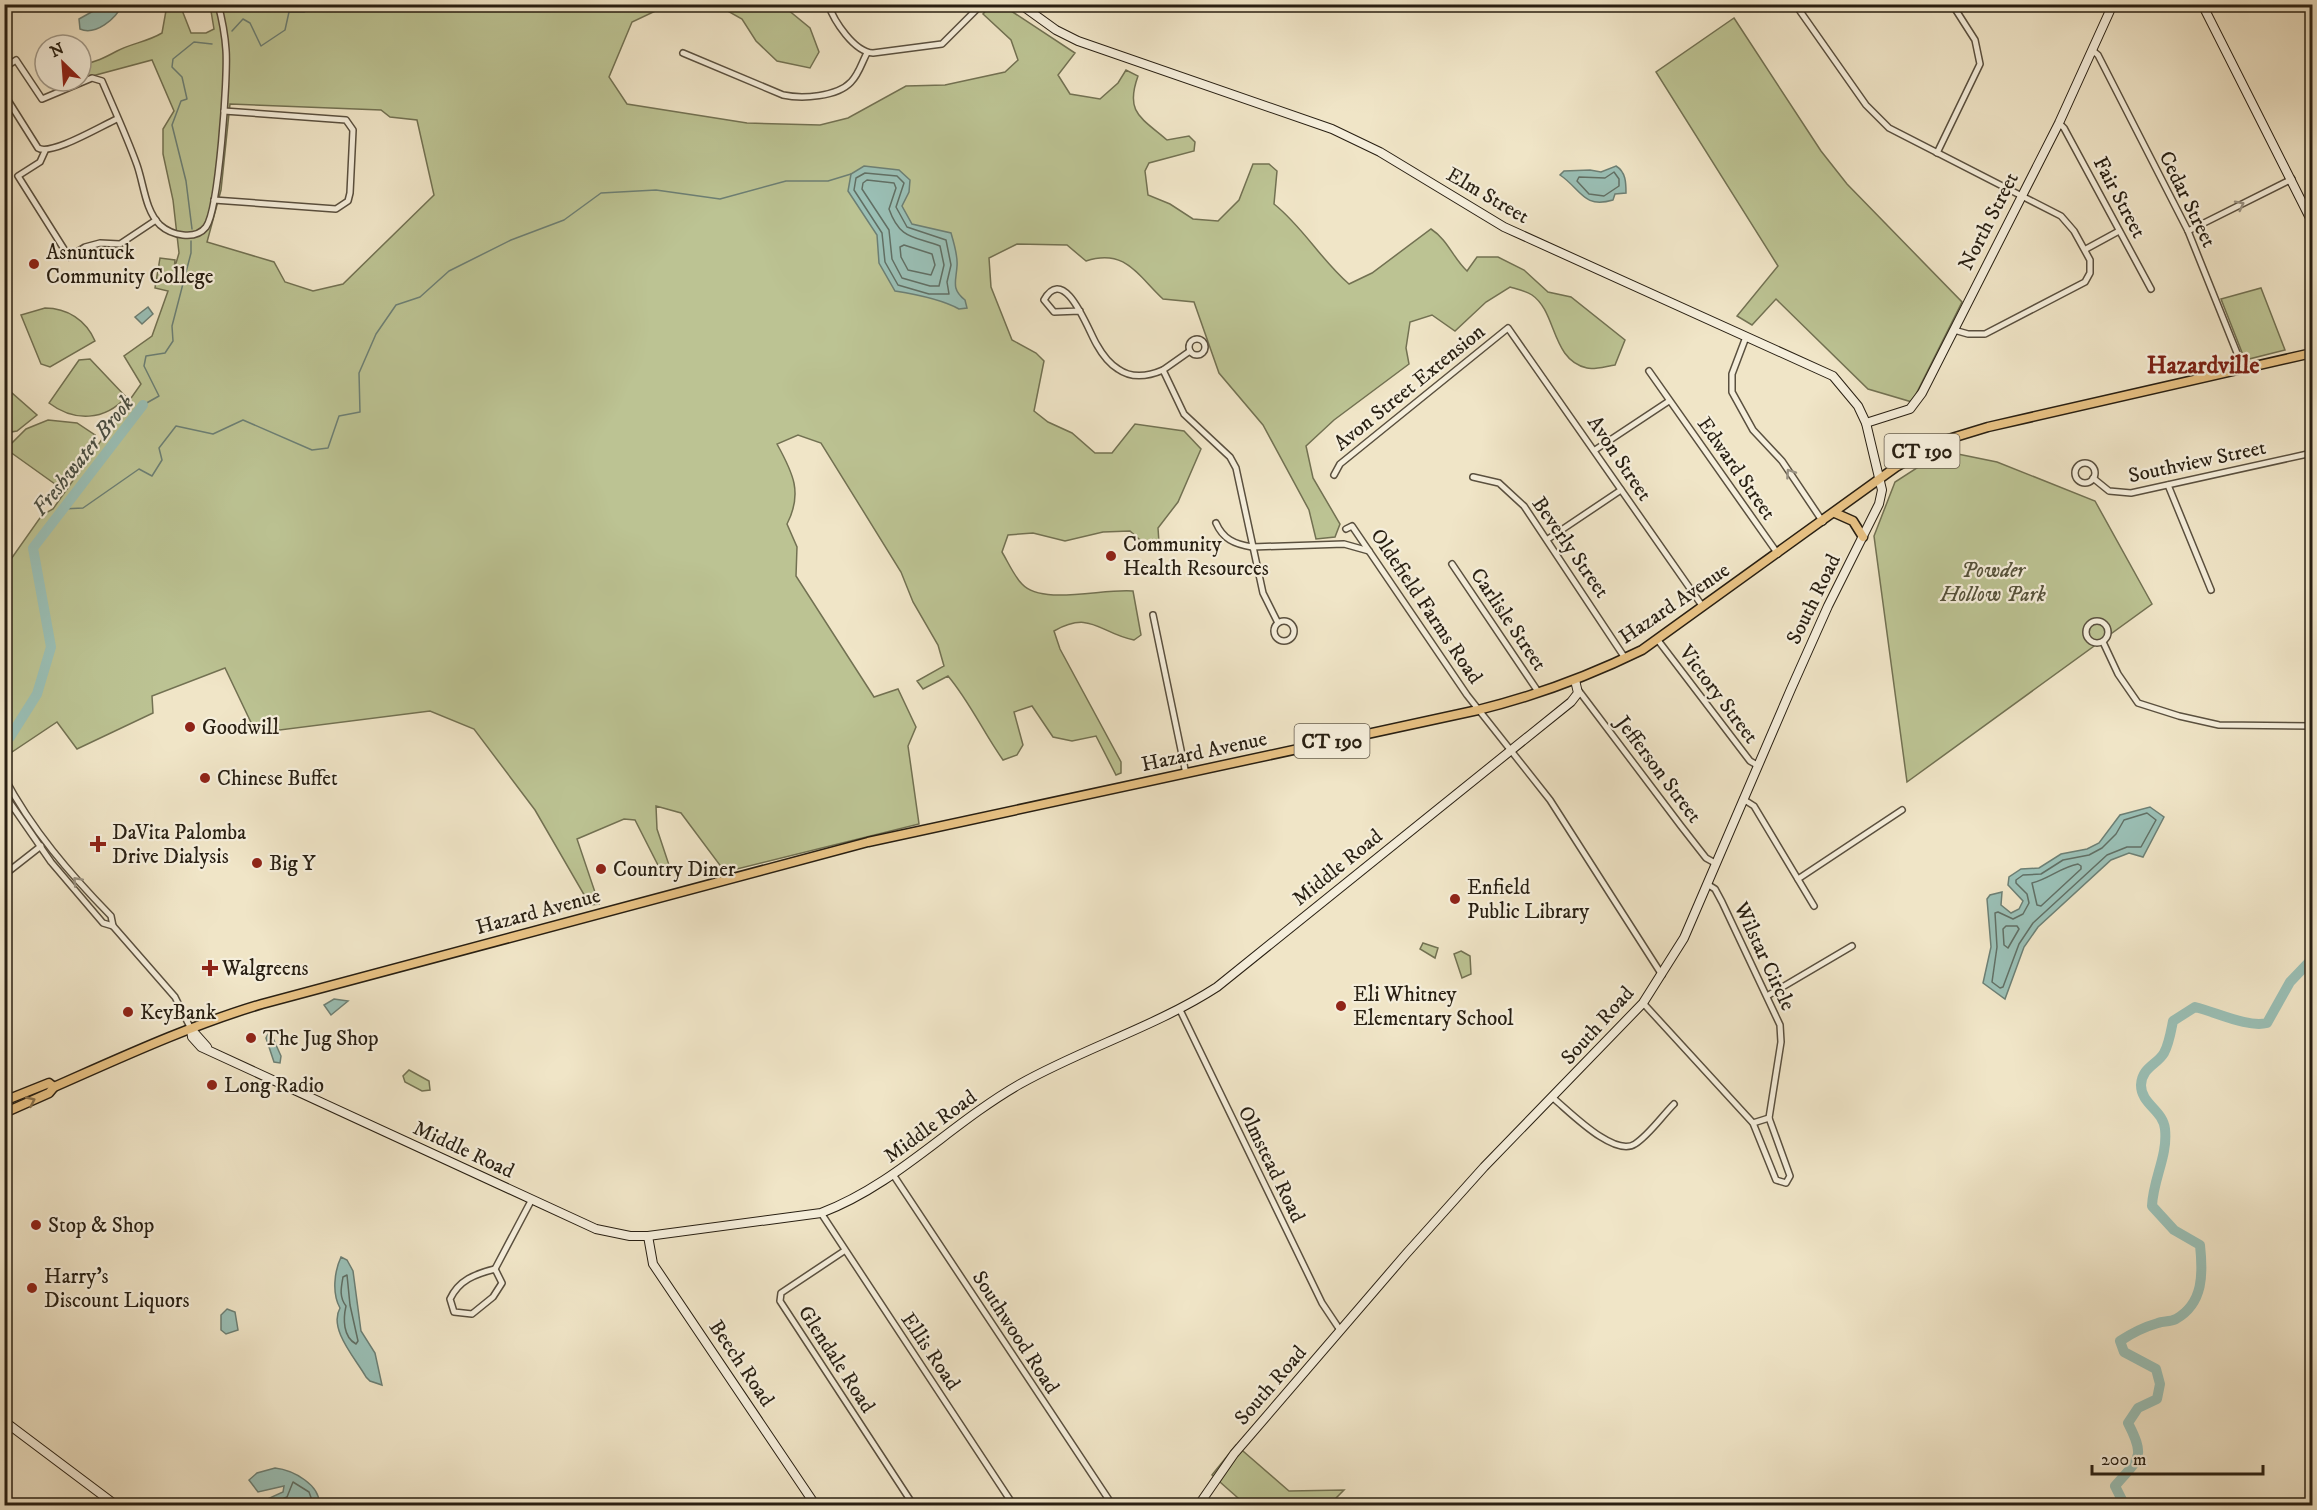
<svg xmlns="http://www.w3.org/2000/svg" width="2317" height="1510" viewBox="0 0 2317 1510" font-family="'IM FELL DW Pica',serif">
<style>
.green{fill:#bcc393;stroke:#727152;stroke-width:1.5;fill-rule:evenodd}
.water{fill:#9abfb5;stroke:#6c7f74;stroke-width:1.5}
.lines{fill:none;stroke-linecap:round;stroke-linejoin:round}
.shore{stroke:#616f64;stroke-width:1.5}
.stream{stroke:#6c7f74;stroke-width:1.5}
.river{stroke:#9abfb5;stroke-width:10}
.street-casing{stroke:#5a503f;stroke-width:8}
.secondary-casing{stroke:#281f12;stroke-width:10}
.primary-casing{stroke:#281f12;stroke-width:11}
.street{stroke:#f5eedb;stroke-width:5}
.secondary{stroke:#f5eedb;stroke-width:8}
.primary{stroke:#e8c284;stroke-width:8}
.oneway{stroke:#999181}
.oneway2{stroke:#88704b}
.poi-dot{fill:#8f2418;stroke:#f5eedb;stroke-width:2}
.labels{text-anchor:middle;stroke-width:4.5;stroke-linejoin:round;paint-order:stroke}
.shield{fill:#f5eedb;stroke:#665d4e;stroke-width:1.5}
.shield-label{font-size:20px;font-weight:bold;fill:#281f12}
.street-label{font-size:21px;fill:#281f12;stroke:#f5eedb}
.poi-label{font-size:21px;fill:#281f12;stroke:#f5eedb;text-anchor:start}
.park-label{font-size:21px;font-style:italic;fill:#545039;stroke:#f5eedb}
.water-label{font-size:22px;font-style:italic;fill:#4a4f43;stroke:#f5eedb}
.quarter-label{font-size:24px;font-weight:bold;fill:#7a1f14;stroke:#f5eedb}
</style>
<rect width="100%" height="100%" fill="#f0e5c7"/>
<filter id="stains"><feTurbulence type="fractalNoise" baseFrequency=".00333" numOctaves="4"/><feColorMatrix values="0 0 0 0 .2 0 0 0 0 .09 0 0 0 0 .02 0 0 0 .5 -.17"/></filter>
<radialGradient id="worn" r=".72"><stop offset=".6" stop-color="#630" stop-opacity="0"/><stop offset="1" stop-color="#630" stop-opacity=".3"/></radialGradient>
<g class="green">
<path d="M167,5H180L191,33H206L214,29L210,5H668L632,22L609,77L627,104L747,123L820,125L848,118L906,86L945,85L1005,72L1018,60L1011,40L983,14L991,5H1002L1075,53L1058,75L1070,94L1100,99L1118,83L1126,70L1138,76C1125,112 1140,117 1167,140L1189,136L1195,142L1194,151L1149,163L1145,171L1148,195L1170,204L1193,219L1218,221L1239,200L1253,164H1269L1277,171L1274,204C1303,227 1321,260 1349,284L1372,273L1431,229C1448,240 1453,258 1467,271L1477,257H1498L1524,270L1548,292L1571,297L1625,340L1615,365C1607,366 1594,370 1587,368C1551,360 1557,312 1532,295C1526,291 1517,289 1510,287L1486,302L1455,331L1432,315L1410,322L1406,348L1409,364L1334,420L1306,446L1313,478L1340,524L1335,537L1316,539L1309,510L1263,425L1219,373L1194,302L1163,299C1138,276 1126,248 1086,261L1067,245L1017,244L989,258L991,287L1012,340L1036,353L1044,361L1034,411L1048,422L1072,433L1095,453H1112L1135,424L1184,431L1201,449L1178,502L1158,528L1159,543L1148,547L1130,531L1103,532L1065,541L1033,533L1008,535L1002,552C1008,562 1014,576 1022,584C1042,606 1104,588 1133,591L1141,635L1134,640C1099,633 1091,610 1054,631L1060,649L1121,762V773L1116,775L1096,736L1072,741L1053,737L1032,706L1014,712L1023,745L1017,755L1003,760C983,732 970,702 948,676L923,689L917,681L944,666L938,645L913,602L901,572L821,443L798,435L777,444C793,473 803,493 787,524L797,547L796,576L874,697L898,689L916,727L908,746L919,824L725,872L681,813L656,806L657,829L671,871L663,875L635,820L624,819L577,839L599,904L590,905L535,810L474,729L430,711L256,733L225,668L152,696L153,713L77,749L57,722L6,756L4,753V569L42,515L53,509L141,384L124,356L152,336L168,291L155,288L160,258L175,260L174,270L179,253L173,200L163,154V129L174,111L152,60L81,79V65C96,62 104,58 117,51C132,43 147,42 162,33ZM230,104L381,110L390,117L417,120L434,195L343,284L313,291L285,282L274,262L207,242L221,190Z"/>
<path d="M717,5H782L810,28L819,52L810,68L777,61L756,41L742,19Z"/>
<path d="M1734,18L1821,151L1847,184L1962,302L1912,402L1868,389L1776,299L1752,325L1737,316L1778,266L1656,72Z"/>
<path d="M2261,288L2285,350L2245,360L2221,299Z"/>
<path d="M45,308C67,308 86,320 95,341L50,367L41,364L21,315Z"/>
<path d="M90,359L126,397C105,421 74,422 49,403L79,360Z"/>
<path d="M6,392L12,393L37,415L17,431L5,433Z"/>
<path d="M48,420L77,423L95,435L60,483L55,484L6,449L26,429Z"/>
<path d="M1943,451L1997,462L2095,501L2152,604L1907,782L1874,536L1895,482Z"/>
<path d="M1423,943L1438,948L1435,958L1420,949Z"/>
<path d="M1461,951L1470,956L1471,974L1462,978L1454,954Z"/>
<path d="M409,1070L429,1081L430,1090L422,1091L405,1082L403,1076Z"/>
<path d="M1236,1445L1289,1491L1344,1490L1329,1505H1246L1212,1475Z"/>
</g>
<g class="water">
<path d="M104,5H122C116,19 95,36 80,29L79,19Z"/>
<path d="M864,166L899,170L910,180L909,192L902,206L912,224L951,233C954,243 958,256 957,266C956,282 951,289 965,300L967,308L959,309C943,300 914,294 895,291L879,263L877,235L848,191L851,174Z"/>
<path d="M1616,166C1626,172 1626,183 1626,193L1615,194L1613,200C1583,209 1581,189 1560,175L1564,171L1590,170L1601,172Z"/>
<path d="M148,307L153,314L142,324L135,317Z"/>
<path d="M2150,807L2164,817L2143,857L2129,853L2111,860L2038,927L2024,947L2005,999L1983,983L1991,947L1987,899L1990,895L2002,892L2001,905L2011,913L2019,909L2023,901L2008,885L2009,877L2021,869L2039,868L2061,854L2087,849L2099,843L2120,815Z"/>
<path d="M334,999L348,1001L331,1015L324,1005Z"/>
<path d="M268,1034L272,1036L281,1056L280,1063L274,1062L266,1038Z"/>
<path d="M341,1257L347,1260L353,1271L361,1331L375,1353L382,1385L370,1381L366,1377C356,1359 328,1329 340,1308C332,1294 334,1272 341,1257Z"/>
<path d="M227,1309L235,1312L238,1330L226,1334L221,1330V1315Z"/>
<path d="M275,1468C293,1470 321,1485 319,1505H261L263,1501L283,1492L284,1486L258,1492L249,1480L257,1473Z"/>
</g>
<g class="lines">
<g class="shore">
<path d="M1614,172L1619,179V186L1604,196L1589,194L1577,181L1579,177L1605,178Z"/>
<path d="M865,173L897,176L904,183L896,207L907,227L946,240L951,265L947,282L949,294H929L898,285L885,262L882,233L854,190L856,178Z"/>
<path d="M867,180L894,183L896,188L889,209C900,240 914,236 940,246L944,265L939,286H930L902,278L892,259L889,230L862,189L863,183Z"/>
<path d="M904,245L932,254L935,265L931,275L908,270L901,257L900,247Z"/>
<path d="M2147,813L2156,820L2141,847H2127L2107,855L2033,923L2019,944L2003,987L2000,988L1992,982L1997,947L1995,913L1998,912L2013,919L2023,914L2029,903L2027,894L2016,883V880L2023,875L2041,874L2063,860L2089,855L2102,848L2116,834L2124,820Z"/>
<path d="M2078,864L2081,866V869L2041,906L2037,905L2032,883C2049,879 2061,867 2078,864Z"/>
<path d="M2006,926H2017L2019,929L2008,948L2004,945L2003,929Z"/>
<path d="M347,1275L350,1305L358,1341L356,1344C343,1337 343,1319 346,1306C339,1297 341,1288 343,1277Z"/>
<path d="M267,1506L287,1497L293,1482L309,1492L314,1506"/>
</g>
<g class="stream">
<path d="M352,4L370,10L373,4"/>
<path d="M232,31L243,19L250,23L261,46L285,30L289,12H304L319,4"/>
<path d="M192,229L186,181L172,125L181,101L187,99L182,77L172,67L173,59L194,42L212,44"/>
<path d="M143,405L159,396L144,366L146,356L165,353L173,341L172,326L191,253V241"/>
<path d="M62,509L83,508L139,469L152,476L162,460L159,448L176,426L213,434L243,420L312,450L328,448L339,416L360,412L359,373L376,334L396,305L420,297L449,271L511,240L564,220L601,193L656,190L720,199L786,181H828L851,174"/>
</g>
<g class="river">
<path d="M4,740L10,737L37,694L51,647L33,548L143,405"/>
<path d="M2125,1506L2115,1486C2139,1458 2146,1458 2128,1423L2138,1408L2157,1399L2160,1384L2156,1369L2124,1352L2120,1341C2132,1333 2144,1327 2158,1323C2163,1321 2170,1322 2176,1319C2204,1303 2203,1273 2200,1245L2174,1230L2152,1206C2153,1179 2168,1156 2165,1129C2163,1110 2141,1104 2141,1085C2142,1067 2157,1065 2164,1053C2169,1044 2171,1031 2173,1021L2195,1007C2216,1012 2248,1028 2267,1023L2290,982L2312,959"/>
</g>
<defs>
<g id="street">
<path d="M828,4C834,21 854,52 873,53L942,44L982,4"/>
<path d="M1795,4L1866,105L1889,128L2061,216L2074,231L2090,260V273L2085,282L1985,334H1968L1954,330"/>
<path d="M2092,50L2098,55L2188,231L2243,368"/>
<path d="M683,53L783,95C802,99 837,97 851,82C859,74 862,62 867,53"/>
<path d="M4,68L16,60L42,99L92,78L102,81C114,109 127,137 137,165C144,185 145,210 160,225C171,235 195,241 206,227C219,209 228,76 226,50C225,35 222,19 218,4"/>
<path d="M4,94L38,148C51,156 101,126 117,119"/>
<path d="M2059,123L2064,128L2151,289"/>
<path d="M45,151L40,162L18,176L69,257L85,247L100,243L120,244L156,220"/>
<path d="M1937,153L1980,64L1975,40L1952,4"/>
<path d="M214,200L336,209L348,201L350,193L353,130L346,120L224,111"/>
<path d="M2188,231L2292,179"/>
<path d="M2086,249L2119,231"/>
<path d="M1080,311L1054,312L1044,300C1065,262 1089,333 1097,345C1102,354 1110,364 1118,369C1132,379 1149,376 1163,370L1184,414L1230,457L1236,468L1263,593L1278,623"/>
<path d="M1746,337L1732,374V392L1753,430L1782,461L1823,522"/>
<circle cx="1197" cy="347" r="8"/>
<path d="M1163,370L1190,351"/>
<path d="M1649,371L1778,554"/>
<path d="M1595,450L1669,401"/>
<circle cx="2085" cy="473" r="10"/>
<path d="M1334,475L1340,464L1508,328L1703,607"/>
<path d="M1473,477L1499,483L1524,506L1625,658"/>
<path d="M2093,478L2109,491L2131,493L2312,453"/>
<path d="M2168,485L2211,590"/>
<path d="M1216,523C1223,539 1234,544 1252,547L1344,544L1369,551"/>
<path d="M1346,529L1352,526L1467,695L1550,800L1662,975"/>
<path d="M1548,539L1621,490"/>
<path d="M1452,564L1539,693"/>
<path d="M1153,615L1186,774"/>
<circle cx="1284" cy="631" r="10"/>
<circle cx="2097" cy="632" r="11"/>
<path d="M1657,639L1750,761L1757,765"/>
<path d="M2103,642L2118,674L2138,703L2179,716L2219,725L2312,726"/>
<path d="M1579,691L1681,826L1706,858L1715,863"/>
<path d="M4,777C32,830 70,874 111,916L113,926L175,997L191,1029"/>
<path d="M4,794L51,862L103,923L113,926"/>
<path d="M1743,799L1754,806L1814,906"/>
<path d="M4,875L41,846"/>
<path d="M1798,879L1902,810"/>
<path d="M1767,996L1852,946"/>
<path d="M1643,1003L1753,1123L1776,1180L1786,1183L1790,1176L1769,1118L1781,1042L1780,1025L1722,902L1715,889L1707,884"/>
<path d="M1180,1010L1322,1303L1340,1330"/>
<path d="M1553,1098C1568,1110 1614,1158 1635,1144C1649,1135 1662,1116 1674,1104"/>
<path d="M1753,1123L1769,1118"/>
<path d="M894,1176L1113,1506"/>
<path d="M821,1213L1014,1506"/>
<path d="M844,1251L781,1293L780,1301L914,1506"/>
<path d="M495,1269L502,1283L493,1297L472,1314L454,1312L450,1299C459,1280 475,1274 495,1269Z"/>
<path d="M495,1269L531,1201"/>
</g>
<g id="secondary">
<path d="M1020,4L1056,30L1078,41L1332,129L1380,152L1504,227L1833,376L1858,406L1866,423L1882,490L1879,504L1828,606L1791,689L1684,938L1643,1003L1484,1167L1406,1254L1234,1454L1198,1506"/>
<path d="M2202,4L2312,222"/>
<path d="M1866,423L1910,409L1922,393L2059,123L2113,4"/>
<path d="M191,1029L192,1037L201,1047L596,1229L630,1236H648L821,1213C897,1184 950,1124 1020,1084C1084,1048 1155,1027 1217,987L1571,702L1578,693L1575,680"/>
<path d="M191,1029L207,1047"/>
<path d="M648,1236L653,1264L816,1506"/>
<path d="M4,1421L117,1506"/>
</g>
<g id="primary">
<path d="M1835,513L1853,521L1863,537"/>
<path d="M4,1101L49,1083L54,1087"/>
<path d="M4,1113L49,1093L54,1087C122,1057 191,1025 262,1004L868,842L1478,710C1535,696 1589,676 1642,650L1896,467L1942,441L1988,427L2312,353"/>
</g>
</defs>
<use href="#street" class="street-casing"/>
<use href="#secondary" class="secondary-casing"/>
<use href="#primary" class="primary-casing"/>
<use href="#street" class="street"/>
<use href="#secondary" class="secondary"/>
<use href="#primary" class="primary"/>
</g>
<defs><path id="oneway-chevron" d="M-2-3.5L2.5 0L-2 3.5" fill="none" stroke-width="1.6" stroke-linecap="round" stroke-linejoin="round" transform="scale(1.5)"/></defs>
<g class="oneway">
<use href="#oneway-chevron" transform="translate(2240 205) rotate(-27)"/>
<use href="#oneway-chevron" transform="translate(1790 473) rotate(-124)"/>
<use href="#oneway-chevron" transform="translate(77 881) rotate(-133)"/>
</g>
<use class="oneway2" href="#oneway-chevron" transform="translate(31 1101) rotate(-25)"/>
<g class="poi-dot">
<circle cx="34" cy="264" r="6"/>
<circle cx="1111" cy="556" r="6"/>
<circle cx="190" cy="727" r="6"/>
<circle cx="205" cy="778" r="6"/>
<path d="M95 835h6v6h6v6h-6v6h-6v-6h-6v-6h6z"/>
<circle cx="257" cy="863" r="6"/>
<circle cx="601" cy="869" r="6"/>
<circle cx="1455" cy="899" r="6"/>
<path d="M207 959h6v6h6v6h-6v6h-6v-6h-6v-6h6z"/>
<circle cx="1341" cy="1006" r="6"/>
<circle cx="128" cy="1012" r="6"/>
<circle cx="251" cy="1038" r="6"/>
<circle cx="212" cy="1085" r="6"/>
<circle cx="36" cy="1225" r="6"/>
<circle cx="32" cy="1288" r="6"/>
</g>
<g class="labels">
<g class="shield">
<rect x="1884.5" y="434" width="75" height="34" rx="4.5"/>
<rect x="1294.5" y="724" width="75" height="34" rx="4.5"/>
</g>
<g class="shield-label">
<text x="1922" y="458">CT 190</text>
<text x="1332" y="748">CT 190</text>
</g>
<g class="street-label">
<text transform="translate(1488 195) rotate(30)" y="7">Elm Street</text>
<text transform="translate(2120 197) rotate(62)" y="7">Fair Street</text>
<text transform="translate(2188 199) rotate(64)" y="7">Cedar Street</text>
<text transform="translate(1988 221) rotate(-63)" y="7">North Street</text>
<text transform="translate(1409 387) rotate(-39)" y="7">Avon Street Extension</text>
<text transform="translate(1620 458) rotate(56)" y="7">Avon Street</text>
<text transform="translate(2197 461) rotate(-12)" y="7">Southview Street</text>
<text transform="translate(1737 468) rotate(55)" y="7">Edward Street</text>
<text transform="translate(1571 547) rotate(55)" y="7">Beverly Street</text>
<text transform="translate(1813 599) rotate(-64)" y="7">South Road</text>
<text transform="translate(1674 603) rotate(-34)" y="7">Hazard Avenue</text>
<text transform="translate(1427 606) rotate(56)" y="7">Oldefield Farms Road</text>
<text transform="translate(1509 619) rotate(56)" y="7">Carlisle Street</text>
<text transform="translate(1719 694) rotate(53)" y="7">Victory Street</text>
<text transform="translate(1204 751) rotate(-12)" y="7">Hazard Avenue</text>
<text transform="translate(1659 769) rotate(53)" y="7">Jefferson Street</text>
<text transform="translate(1337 867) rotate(-39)" y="7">Middle Road</text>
<text transform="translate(538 911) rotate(-15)" y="7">Hazard Avenue</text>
<text transform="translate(1765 956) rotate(65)" y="7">Wilstar Circle</text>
<text transform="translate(1597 1025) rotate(-48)" y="7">South Road</text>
<text transform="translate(930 1126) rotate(-36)" y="7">Middle Road</text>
<text transform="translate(464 1149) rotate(25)" y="7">Middle Road</text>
<text transform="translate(1272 1164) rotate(64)" y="7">Olmstead Road</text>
<text transform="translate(1016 1332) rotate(57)" y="7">Southwood Road</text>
<text transform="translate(931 1351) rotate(56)" y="7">Ellis Road</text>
<text transform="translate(837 1359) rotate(57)" y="7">Glendale Road</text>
<text transform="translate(742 1363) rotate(56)" y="7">Beech Road</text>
<text transform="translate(1270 1385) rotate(-49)" y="7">South Road</text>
</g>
<g class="poi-label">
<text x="46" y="259">Asnuntuck<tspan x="46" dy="24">Community College</tspan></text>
<text x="1123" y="551">Community<tspan x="1123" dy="24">Health Resources</tspan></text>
<text x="202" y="734">Goodwill</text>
<text x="217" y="785">Chinese Buffet</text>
<text x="112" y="839">DaVita Palomba<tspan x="112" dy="24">Drive Dialysis</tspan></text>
<text x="269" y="870">Big Y</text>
<text x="613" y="876">Country Diner</text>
<text x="1467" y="894">Enfield<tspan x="1467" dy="24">Public Library</tspan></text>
<text x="222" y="975">Walgreens</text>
<text x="1353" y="1001">Eli Whitney<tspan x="1353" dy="24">Elementary School</tspan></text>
<text x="140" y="1019">KeyBank</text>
<text x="263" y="1045">The Jug Shop</text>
<text x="224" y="1092">Long Radio</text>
<text x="48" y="1232">Stop &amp; Shop</text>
<text x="44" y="1283">Harry's<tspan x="44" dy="24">Discount Liquors</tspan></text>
</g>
<g class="park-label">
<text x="1993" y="577">Powder<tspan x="1993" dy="24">Hollow Park</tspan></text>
</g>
<g class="water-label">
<text transform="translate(82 455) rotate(-51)" y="8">Freshwater Brook</text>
</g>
<g class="quarter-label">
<text x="2203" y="373">Hazardville</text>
</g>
</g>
<rect width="2317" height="1510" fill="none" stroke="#f0e5c7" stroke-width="24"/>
<rect x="6" y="6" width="2305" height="1498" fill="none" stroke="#281f12" stroke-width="3"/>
<rect x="12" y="12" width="2293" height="1486" fill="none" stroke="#281f12" stroke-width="1.5"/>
<g transform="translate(63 63) rotate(335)"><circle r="28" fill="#f5eedb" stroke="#a39b8b" stroke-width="1.5"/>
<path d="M0-4.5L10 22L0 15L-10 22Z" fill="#8f2418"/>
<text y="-9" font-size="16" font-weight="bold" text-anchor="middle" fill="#281f12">N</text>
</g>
<path d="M2092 1465v9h171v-9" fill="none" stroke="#281f12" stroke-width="3"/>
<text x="2101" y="1465" font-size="18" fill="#281f12" stroke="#f5eedb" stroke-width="4.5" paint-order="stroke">200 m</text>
<rect width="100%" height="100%" filter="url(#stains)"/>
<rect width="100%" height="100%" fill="url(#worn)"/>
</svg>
